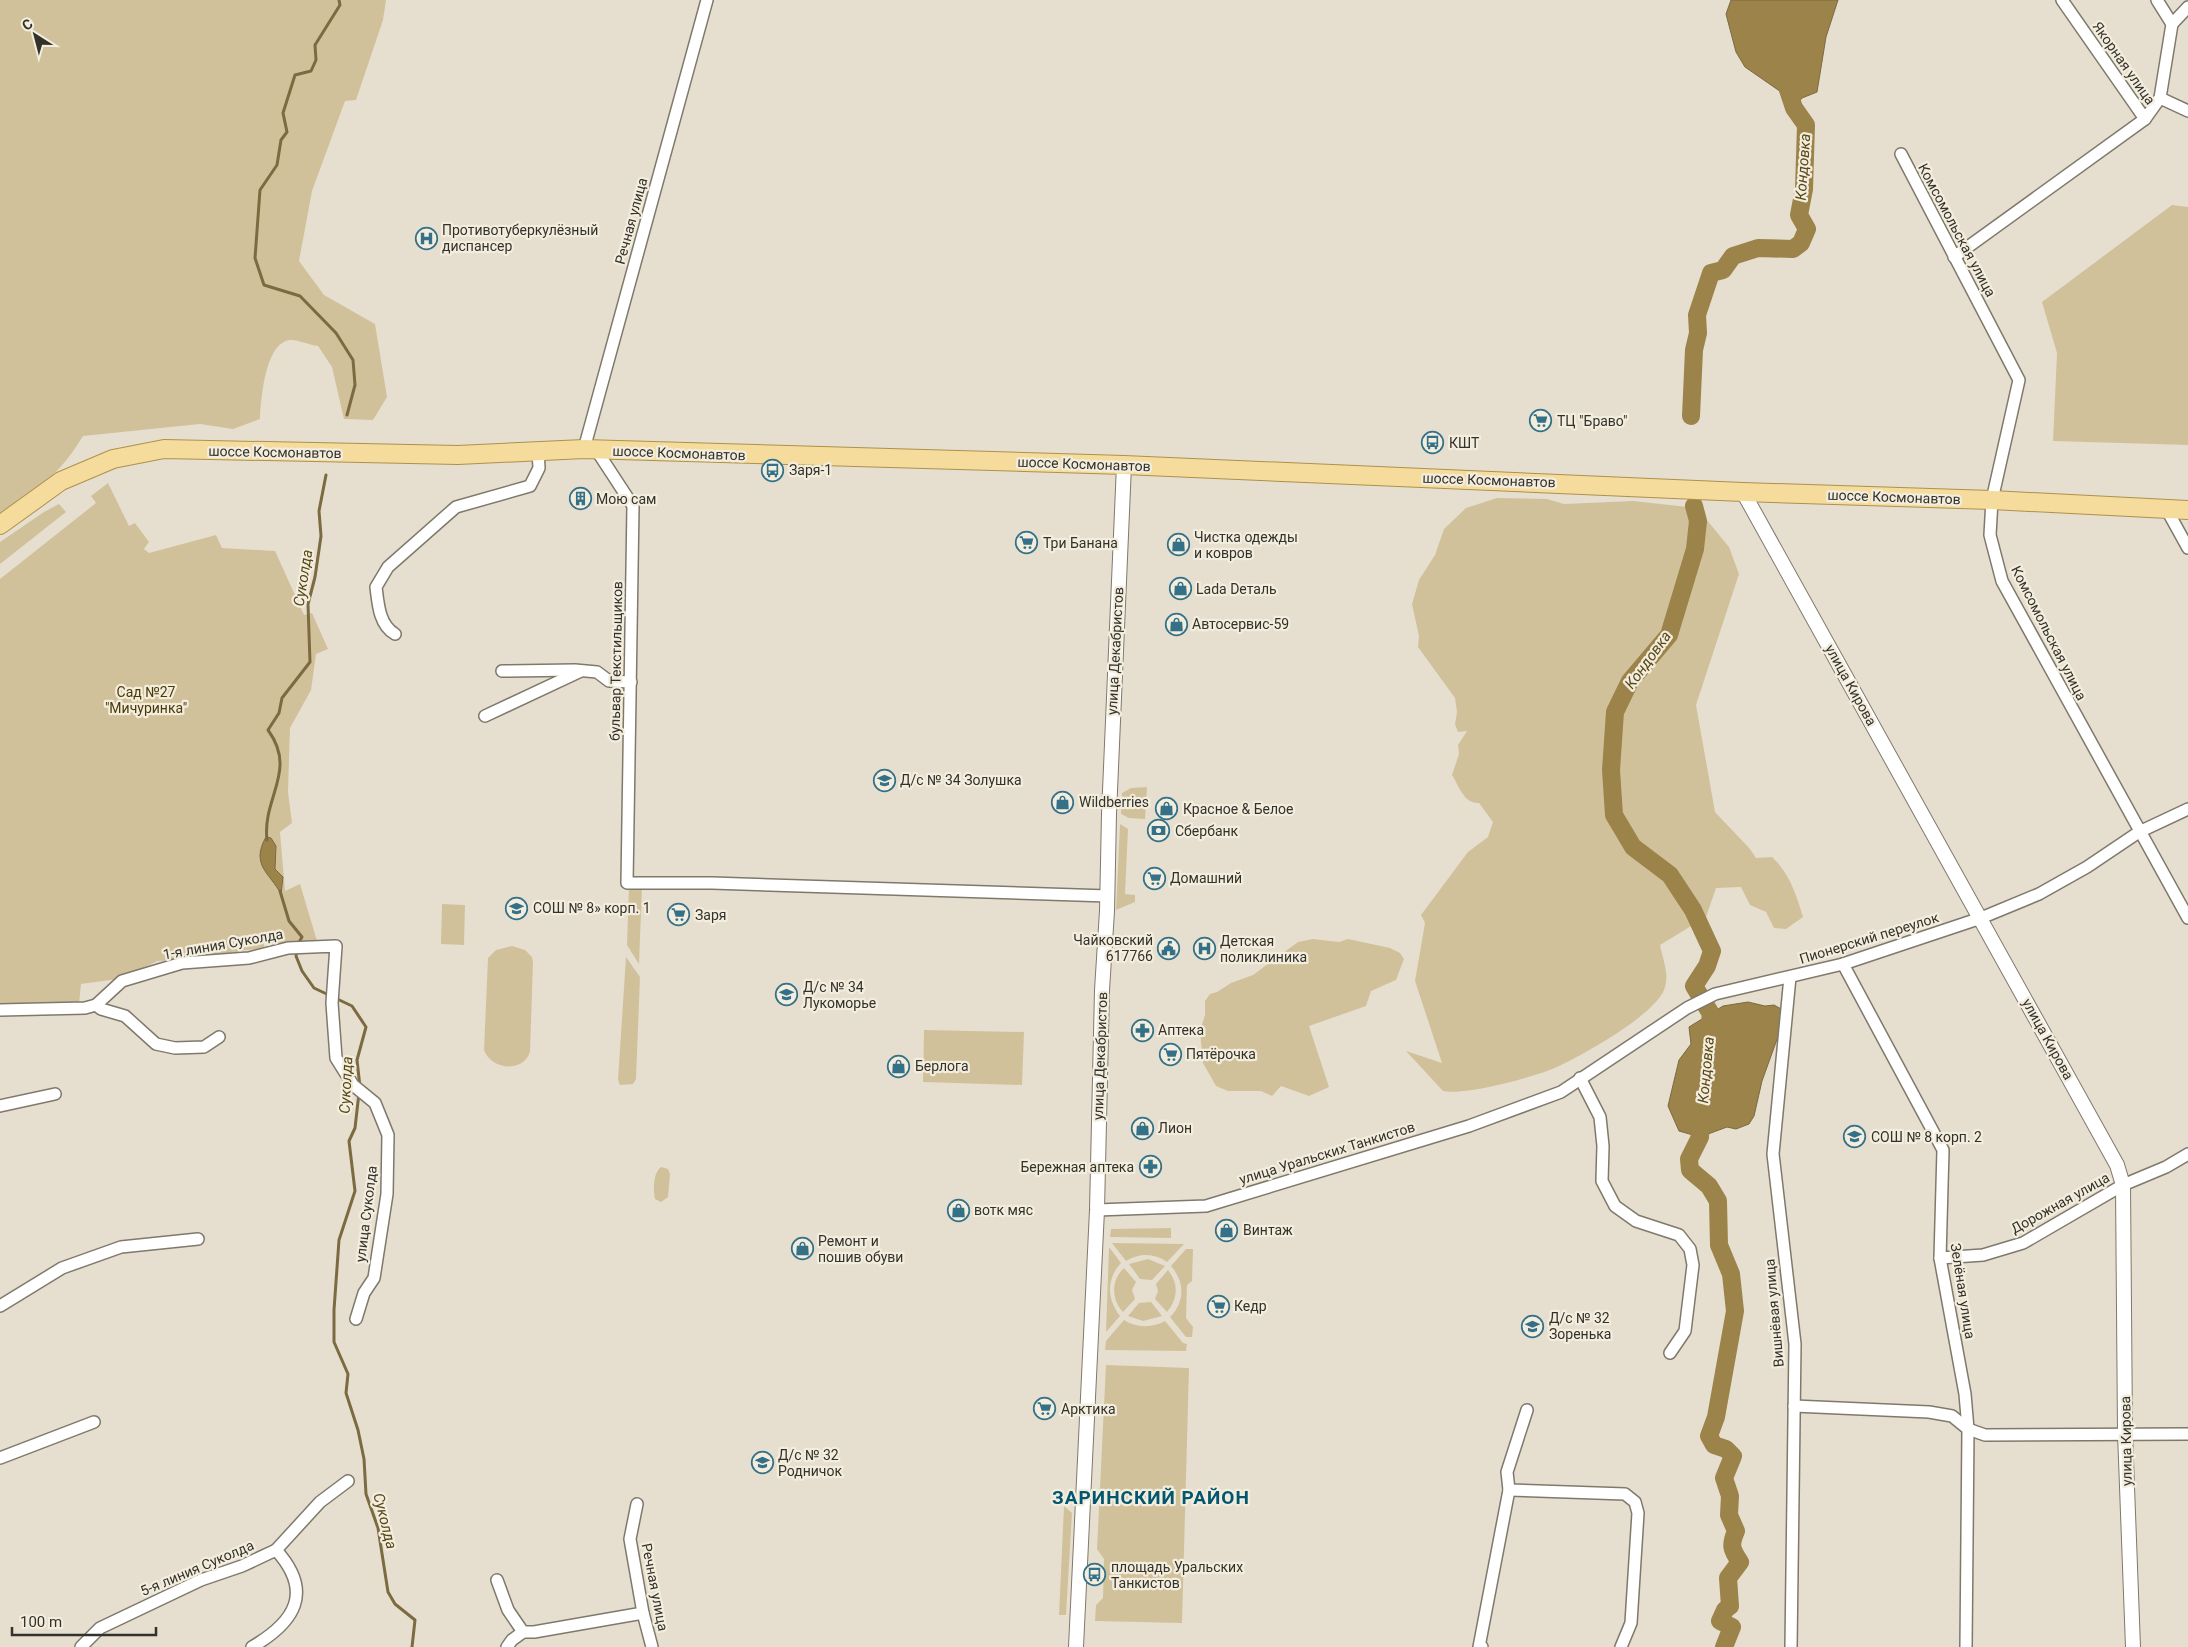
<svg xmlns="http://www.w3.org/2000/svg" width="2188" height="1647" viewBox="0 0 2188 1647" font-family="Roboto,sans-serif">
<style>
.green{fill:#d1c19b}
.water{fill:#9b8349;stroke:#7c6a40}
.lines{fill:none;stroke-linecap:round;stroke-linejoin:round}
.stream{stroke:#7c6a40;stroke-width:3}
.river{stroke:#9b8349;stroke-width:18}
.minor-casing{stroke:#7f796c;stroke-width:14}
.tertiary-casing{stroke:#7f796c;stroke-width:16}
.primary-casing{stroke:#ad914b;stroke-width:20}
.minor{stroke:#fff;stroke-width:11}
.tertiary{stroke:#fff;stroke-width:14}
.primary{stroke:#f5dc9d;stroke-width:18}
.labels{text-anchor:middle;stroke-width:4.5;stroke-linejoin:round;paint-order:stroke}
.street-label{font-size:14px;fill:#33312b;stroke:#f3eddd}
.poi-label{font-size:14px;fill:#33312b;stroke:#f3eddd;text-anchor:start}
.park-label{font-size:14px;fill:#4a3907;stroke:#f3eddd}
.water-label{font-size:15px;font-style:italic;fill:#594719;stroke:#f3eddd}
.district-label{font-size:19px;font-weight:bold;letter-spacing:1px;fill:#02566f;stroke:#f3eddd}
</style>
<rect width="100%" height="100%" fill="#e6dfd0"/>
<g class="green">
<path d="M0,0H386L383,20L356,100L345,101L312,191L299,261L324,295L375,324L387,397L373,420L344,419L332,367L318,346C310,345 299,340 291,340C265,341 261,400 260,419L233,429L200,424L83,436C61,473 35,493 0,517Z"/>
<path d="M2172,205L2188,207V445L2053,441L2057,353L2042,302Z"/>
<path d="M108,483L129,526L135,523L149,542L144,549L149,553L216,535L222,548L275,551L304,615L312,613L328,649L316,654L311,690L290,728L288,792L292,823L280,832L285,891L300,884L317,941L276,945L275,941L264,940V949L245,950L212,958L157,961L125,978L81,984L79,1004H0V579L96,503L91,496Z"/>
<path d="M1497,498L1547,499L1564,504L1633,501L1697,508L1729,547L1739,574L1696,705L1715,812L1750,849L1756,858L1772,857C1790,874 1796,894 1803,917L1786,929L1774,928L1766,912L1750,905L1741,887L1716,888L1706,917L1660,945C1663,960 1670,975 1664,990C1653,1016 1583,1055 1557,1067C1535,1077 1465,1096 1443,1091L1406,1051L1442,1063L1415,981L1425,923L1421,915L1468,852L1488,837L1493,822L1479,803C1464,804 1459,786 1452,775L1459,754L1458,745L1467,731L1458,732L1455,724L1457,712L1455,698L1418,647L1419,636L1412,604L1419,580L1435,555L1444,529L1466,508Z"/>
<path d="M59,504L66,512L0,564V542L44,512Z"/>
<path d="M1147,787L1145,819L1129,818L1121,814L1122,793L1131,788Z"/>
<path d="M1120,824L1128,829L1125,894L1135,895V902L1116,910Z"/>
<path d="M629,886L642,887L639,964L627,945Z"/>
<path d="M442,904L465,905L464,945L441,944Z"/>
<path d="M1313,939L1339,942L1348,939L1390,948L1400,953L1404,959L1396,980L1371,991L1366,1006L1309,1026L1329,1087L1309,1096L1281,1086L1272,1096L1261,1091H1228L1216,1086L1203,1063L1200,1031L1205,1015V1001L1210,994L1217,992L1231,983L1253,975L1298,942Z"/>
<path d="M512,946L525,950L532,957L533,963L530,1052C523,1073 491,1070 484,1050L488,958L496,950Z"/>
<path d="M626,957L640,977L636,1079L633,1084L620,1085L618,1080Z"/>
<path d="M924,1030L1024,1032L1022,1085L923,1082Z"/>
<path d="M661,1167L668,1169L670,1174L668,1197L661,1202L655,1199C653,1190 653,1173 661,1167Z"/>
<path d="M1171,1228V1238L1110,1237L1111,1229Z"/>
<path d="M1112,1243L1184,1244L1167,1262C1154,1253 1140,1253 1126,1261Z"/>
<path d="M1109,1247L1121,1263C1106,1279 1107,1299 1120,1316L1106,1332Z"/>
<path d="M1186,1249H1193L1192,1281L1187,1285L1186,1318L1193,1327L1192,1337H1186L1170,1317C1185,1302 1185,1282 1171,1266Z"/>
<path d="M1148,1259L1165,1266L1152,1280L1140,1279L1129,1264Z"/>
<path d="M1124,1268L1136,1282L1132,1290L1135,1299L1123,1312C1111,1299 1111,1280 1124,1268Z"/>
<path d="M1168,1270C1179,1284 1178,1299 1167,1312L1155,1299L1158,1291L1156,1284Z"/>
<path d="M1151,1302L1162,1316L1143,1321L1128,1316L1139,1303Z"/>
<path d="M1124,1320C1136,1328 1153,1328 1165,1321L1183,1343L1187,1344L1186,1351L1105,1350L1106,1341Z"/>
<path d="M1106,1365L1189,1368L1182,1623L1095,1621L1096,1605L1103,1598L1104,1559L1097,1549Z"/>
<path d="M1064,1506L1072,1513L1066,1615H1059Z"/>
</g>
<g class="water">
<path d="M1731,0H1838L1826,37L1817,92L1802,98L1794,108L1784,94L1745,67L1736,52L1726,14Z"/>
<path d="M266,837L271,838L276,846L275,869L283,877L281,894C270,873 250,865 266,837Z"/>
<path d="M1748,1002L1765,1006L1774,1005L1783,1010L1785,1017L1762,1081L1754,1116L1749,1124L1736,1129L1727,1127L1700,1137L1679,1131L1668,1106L1679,1060L1691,1044L1689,1027L1723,1006Z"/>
</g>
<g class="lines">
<g class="stream">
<path d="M339,0L340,5L315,45L316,60L311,71L295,75L283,113L287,132L281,140L277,165L260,190L255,258L264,285L300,296L336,333L353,360L355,385L347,415"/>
<path d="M267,840C262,797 298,771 268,730L279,713L282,698L310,662L308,604L315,577L321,536L319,511L326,475"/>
<path d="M280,891L289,921L302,937L298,944"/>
<path d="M297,950L296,956L302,971L314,988L352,1006L366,1027L357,1060L360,1087"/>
<path d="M359,1093L355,1128L349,1141L355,1191L339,1240L334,1310V1342L348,1374L346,1393L358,1430L364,1459L366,1494L378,1528L388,1592L395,1604L415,1620L412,1647"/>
</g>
<g class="river">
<path d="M1691,416L1694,350L1698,333L1697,315L1711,273L1723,270L1733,256L1758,248L1793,249L1801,243L1807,229L1799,215L1804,189L1806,125L1794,108L1787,87"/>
<path d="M1694,506L1698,521L1695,549L1669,635L1630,681L1615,712L1611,770L1614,815L1633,847L1670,875L1693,910L1712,951L1707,966L1694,986L1711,1014L1708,1036"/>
<path d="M1701,1114L1700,1137L1689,1159L1690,1170L1709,1186L1718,1201L1719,1245L1731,1274L1735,1311L1716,1417L1709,1436L1714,1445L1726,1449L1733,1456L1724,1478L1730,1496L1729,1515L1736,1531C1730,1545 1731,1549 1740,1562L1728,1578L1730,1606L1725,1610L1720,1621L1732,1627L1724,1647"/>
</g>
<defs>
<g id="minor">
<path d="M2062,0L2145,119"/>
<path d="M2172,24L2188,7"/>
<path d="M2160,98L2188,111"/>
<path d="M1901,154L2019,380L1992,500L1990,535L2002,581L2188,918"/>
<path d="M1954,257L2145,119L2160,98L2172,24L2157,0"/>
<path d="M584,449L707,0"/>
<path d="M597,451L633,506L627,883H712L1108,896"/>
<path d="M2167,510L2188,548"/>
<path d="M395,634C379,625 378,603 376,587L388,567L456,507L530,486L539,468L538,451"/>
<path d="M502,671L575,670L597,672L609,681L631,682"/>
<path d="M485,716L581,671"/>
<path d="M1843,964L1943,1150L1940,1258L1965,1394L1968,1429L1966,1647"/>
<path d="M1790,977L1773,1154L1795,1344L1791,1647"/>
<path d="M96,1005L101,1009L125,1016L156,1044L175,1048L204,1047L219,1037"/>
<path d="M0,1010L85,1008L96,1005L122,981L182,963L249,958L288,948L336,946L332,1003L336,1058L353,1085L375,1103L388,1135L387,1194L374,1278L364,1293L356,1319"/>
<path d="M1580,1078L1600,1117L1603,1146L1602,1181L1615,1206L1636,1221L1679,1235L1690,1249L1693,1265L1685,1331L1670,1353"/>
<path d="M0,1106L55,1094"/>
<path d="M1097,1210L1206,1206L1469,1126L1561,1092L1687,1008L1715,994L1843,964L1981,918L2039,894L2087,867L2139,832L2188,809"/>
<path d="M1940,1258L1983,1255L2023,1243L2123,1185L2166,1167L2188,1154"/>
<path d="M0,1306L62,1268L121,1247L198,1239"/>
<path d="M1794,1406L1929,1412L1952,1416L1968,1429L1985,1435L2188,1434"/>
<path d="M0,1458L94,1422"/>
<path d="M1509,1490L1625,1494L1635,1502L1638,1513L1631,1623L1621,1647"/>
<path d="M637,1504L630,1539L643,1613L652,1647"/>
<path d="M497,1580L508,1610L523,1632H534L643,1613"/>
<path d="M81,1647L100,1628L201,1580L242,1566L276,1550L320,1502L348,1481"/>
<path d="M252,1647C295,1622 314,1592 276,1550"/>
<path d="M507,1647L512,1640L523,1632"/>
<path d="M1482,1647H1479L1509,1490L1507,1472L1527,1410"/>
</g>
<g id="tertiary">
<path d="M1743,492L2117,1165L2123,1185L2125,1433L2133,1647"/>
<path d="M1076,1647L1097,1210L1102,990L1107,911L1109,814L1124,465"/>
</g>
<path id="primary" d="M0,525L61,481L113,459L164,449L458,455L584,449L1124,465L1743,492L1992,500L2188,510"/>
</defs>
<use href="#minor" class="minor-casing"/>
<use href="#tertiary" class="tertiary-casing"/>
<use href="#primary" class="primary-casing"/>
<use href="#minor" class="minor"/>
<use href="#tertiary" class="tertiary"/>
<use href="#primary" class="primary"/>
</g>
<defs>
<symbol id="hospital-ring" viewBox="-11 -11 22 22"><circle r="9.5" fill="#f3eddd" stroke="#347188" stroke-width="1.5"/><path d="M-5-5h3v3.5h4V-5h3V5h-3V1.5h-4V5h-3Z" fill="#347188"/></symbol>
<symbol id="supermarket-ring" viewBox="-11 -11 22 22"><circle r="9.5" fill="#f3eddd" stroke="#347188" stroke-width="1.5"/><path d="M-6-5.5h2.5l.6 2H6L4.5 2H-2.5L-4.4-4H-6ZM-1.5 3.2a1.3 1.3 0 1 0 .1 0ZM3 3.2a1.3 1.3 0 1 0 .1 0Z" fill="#347188"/></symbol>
<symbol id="bus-ring" viewBox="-11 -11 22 22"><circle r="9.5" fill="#f3eddd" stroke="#347188" stroke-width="1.5"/><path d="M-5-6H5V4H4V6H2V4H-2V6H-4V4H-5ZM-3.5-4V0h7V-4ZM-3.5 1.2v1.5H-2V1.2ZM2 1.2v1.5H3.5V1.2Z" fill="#347188"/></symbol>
<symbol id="building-ring" viewBox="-11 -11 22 22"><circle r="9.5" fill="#f3eddd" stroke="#347188" stroke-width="1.5"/><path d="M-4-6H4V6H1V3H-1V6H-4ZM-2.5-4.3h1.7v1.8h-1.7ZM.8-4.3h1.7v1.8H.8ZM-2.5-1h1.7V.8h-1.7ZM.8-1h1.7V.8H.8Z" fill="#347188"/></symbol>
<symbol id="shop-ring" viewBox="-11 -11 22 22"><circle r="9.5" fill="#f3eddd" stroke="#347188" stroke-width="1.5"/><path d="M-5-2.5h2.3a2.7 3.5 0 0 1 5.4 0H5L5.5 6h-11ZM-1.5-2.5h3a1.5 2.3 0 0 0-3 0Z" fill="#347188"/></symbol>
<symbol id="school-ring" viewBox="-11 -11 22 22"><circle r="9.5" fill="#f3eddd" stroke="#347188" stroke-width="1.5"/><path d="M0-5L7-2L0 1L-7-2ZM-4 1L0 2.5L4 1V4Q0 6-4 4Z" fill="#347188"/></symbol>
<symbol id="bank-ring" viewBox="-11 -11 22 22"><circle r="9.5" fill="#f3eddd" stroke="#347188" stroke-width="1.5"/><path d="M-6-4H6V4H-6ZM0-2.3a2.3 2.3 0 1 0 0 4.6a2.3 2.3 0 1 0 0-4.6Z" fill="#347188"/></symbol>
<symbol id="civic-ring" viewBox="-11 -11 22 22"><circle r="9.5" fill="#f3eddd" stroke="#347188" stroke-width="1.5"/><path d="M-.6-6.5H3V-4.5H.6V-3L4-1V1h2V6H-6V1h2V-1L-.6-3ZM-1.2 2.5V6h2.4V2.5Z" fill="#347188"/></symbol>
<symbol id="pharmacy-ring" viewBox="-11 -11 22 22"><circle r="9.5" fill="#f3eddd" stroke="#347188" stroke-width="1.5"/><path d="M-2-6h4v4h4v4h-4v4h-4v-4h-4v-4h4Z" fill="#347188"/></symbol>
</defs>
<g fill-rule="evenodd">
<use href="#hospital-ring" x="414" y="226" width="25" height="25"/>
<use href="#supermarket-ring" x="1528" y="408" width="25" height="25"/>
<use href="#bus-ring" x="1420" y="430" width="25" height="25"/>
<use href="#bus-ring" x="760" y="458" width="25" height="25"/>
<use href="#building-ring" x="568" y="486" width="25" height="25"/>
<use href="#supermarket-ring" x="1014" y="530" width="25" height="25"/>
<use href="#shop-ring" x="1166" y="532" width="25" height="25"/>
<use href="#shop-ring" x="1168" y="576" width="25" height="25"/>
<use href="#shop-ring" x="1164" y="612" width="25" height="25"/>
<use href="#school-ring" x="872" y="768" width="25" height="25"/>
<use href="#shop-ring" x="1050" y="790" width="25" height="25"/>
<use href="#shop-ring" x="1154" y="796" width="25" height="25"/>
<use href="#bank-ring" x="1146" y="818" width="25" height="25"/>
<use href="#supermarket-ring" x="1142" y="866" width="25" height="25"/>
<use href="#school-ring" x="504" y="896" width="25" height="25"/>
<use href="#supermarket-ring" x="666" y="902" width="25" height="25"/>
<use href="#civic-ring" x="1156" y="936" width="25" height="25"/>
<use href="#hospital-ring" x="1192" y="936" width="25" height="25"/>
<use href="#school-ring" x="774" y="982" width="25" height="25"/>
<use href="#pharmacy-ring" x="1130" y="1018" width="25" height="25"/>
<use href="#supermarket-ring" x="1158" y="1042" width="25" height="25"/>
<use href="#shop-ring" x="886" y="1054" width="25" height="25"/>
<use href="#shop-ring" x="1130" y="1116" width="25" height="25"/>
<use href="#school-ring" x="1842" y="1124" width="25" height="25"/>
<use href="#pharmacy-ring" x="1138" y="1154" width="25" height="25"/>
<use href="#shop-ring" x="946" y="1198" width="25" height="25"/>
<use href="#shop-ring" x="1214" y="1218" width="25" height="25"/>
<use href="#shop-ring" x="790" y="1236" width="25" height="25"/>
<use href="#supermarket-ring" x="1206" y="1294" width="25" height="25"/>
<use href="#school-ring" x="1520" y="1314" width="25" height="25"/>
<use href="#supermarket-ring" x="1032" y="1396" width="25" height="25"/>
<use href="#school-ring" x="750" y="1450" width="25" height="25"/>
<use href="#bus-ring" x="1082" y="1562" width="25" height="25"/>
</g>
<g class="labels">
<g class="street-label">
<text transform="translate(2124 63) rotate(55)" y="5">Якорная улица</text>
<text transform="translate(631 221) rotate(-75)" y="5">Речная улица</text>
<text transform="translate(1957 230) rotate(62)" y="5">Комсомольская улица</text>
<text transform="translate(275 452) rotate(1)" y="5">шоссе Космонавтов</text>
<text transform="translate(679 453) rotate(2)" y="5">шоссе Космонавтов</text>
<text transform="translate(1084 464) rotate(2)" y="5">шоссе Космонавтов</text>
<text transform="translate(1489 480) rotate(2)" y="5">шоссе Космонавтов</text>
<text transform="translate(1894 497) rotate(2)" y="5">шоссе Космонавтов</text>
<text transform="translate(2049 633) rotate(63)" y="5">Комсомольская улица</text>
<text transform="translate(1115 651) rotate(-87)" y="5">улица Декабристов</text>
<text transform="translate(616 661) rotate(-89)" y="5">бульвар Текстильщиков</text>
<text transform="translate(1851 685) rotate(61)" y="5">улица Кирова</text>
<text transform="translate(1869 938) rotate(-17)" y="5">Пионерский переулок</text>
<text transform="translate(223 944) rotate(-10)" y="5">1-я линия Суколда</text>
<text transform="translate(2048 1039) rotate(61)" y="5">улица Кирова</text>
<text transform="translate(1100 1056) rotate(-88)" y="5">улица Декабристов</text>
<text transform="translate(1327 1153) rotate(-17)" y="5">улица Уральских Танкистов</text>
<text transform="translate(2060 1203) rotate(-29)" y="5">Дорожная улица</text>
<text transform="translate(366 1214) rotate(-83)" y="5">улица Суколда</text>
<text transform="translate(1963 1291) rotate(81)" y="5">Зелёная улица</text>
<text transform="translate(1774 1313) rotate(-95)" y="5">Вишнёвая улица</text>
<text transform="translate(2126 1441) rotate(-91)" y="5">улица Кирова</text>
<text transform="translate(197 1568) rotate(-23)" y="5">5-я линия Суколда</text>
<text transform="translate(655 1587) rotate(79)" y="5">Речная улица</text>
</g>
<g class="poi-label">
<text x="442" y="235">Противотуберкулёзный<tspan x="442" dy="16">диспансер</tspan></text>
<text x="1557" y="426">ТЦ "Браво"</text>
<text x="1449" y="448">КШТ</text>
<text x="789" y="475">Заря-1</text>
<text x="596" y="504">Мою сам</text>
<text x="1194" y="542">Чистка одежды<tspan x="1194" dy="16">и ковров</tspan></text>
<text x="1043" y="548">Три Банана</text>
<text x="1196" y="594">Lada Dеталь</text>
<text x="1192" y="629">Автосервис-59</text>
<text x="900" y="785">Д/с № 34 Золушка</text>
<text x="1079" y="807">Wildberries</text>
<text x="1183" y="814">Красное &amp; Белое</text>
<text x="1175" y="836">Сбербанк</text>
<text x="1170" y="883">Домашний</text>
<text x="533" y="913">СОШ № 8» корп. 1</text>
<text x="695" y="920">Заря</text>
<text x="1153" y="945" text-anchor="end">Чайковский<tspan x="1153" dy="16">617766</tspan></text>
<text x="1220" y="946">Детская<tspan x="1220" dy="16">поликлиника</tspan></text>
<text x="803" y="992">Д/с № 34<tspan x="803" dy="16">Лукоморье</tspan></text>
<text x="1158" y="1035">Аптека</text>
<text x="1186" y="1059">Пятёрочка</text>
<text x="915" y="1071">Берлога</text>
<text x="1158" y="1133">Лион</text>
<text x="1871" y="1142">СОШ № 8 корп. 2</text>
<text x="1134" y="1172" text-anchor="end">Бережная аптека</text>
<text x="974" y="1215">вотк мяс</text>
<text x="1243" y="1235">Винтаж</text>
<text x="818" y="1246">Ремонт и<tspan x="818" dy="16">пошив обуви</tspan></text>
<text x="1234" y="1311">Кедр</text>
<text x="1549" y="1323">Д/с № 32<tspan x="1549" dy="16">Зоренька</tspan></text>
<text x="1061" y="1414">Арктика</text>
<text x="778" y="1460">Д/с № 32<tspan x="778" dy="16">Родничок</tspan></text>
<text x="1111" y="1572">площадь Уральских<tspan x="1111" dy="16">Танкистов</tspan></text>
</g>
<g class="park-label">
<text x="146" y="697">Сад №27<tspan x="146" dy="16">"Мичуринка"</tspan></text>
</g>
<g class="water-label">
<text transform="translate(1803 167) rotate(-86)" y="5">Кондовка</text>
<text transform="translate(303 578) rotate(-81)" y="5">Суколда</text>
<text transform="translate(1648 660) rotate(-54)" y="5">Кондовка</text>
<text transform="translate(1706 1070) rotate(-85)" y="5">Кондовка</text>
<text transform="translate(346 1085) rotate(-87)" y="5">Суколда</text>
<text transform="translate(385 1521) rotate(76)" y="5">Суколда</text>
</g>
<g class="district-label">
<text x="1151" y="1504">ЗАРИНСКИЙ РАЙОН</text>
</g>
</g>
<g transform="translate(35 35) rotate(324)" stroke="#f3eddd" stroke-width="4" paint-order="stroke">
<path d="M0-4L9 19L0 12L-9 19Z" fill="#33312b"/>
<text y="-8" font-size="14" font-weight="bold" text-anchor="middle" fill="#33312b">С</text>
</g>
<path d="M12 1627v8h144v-8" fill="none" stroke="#33312b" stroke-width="2.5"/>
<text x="20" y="1627" font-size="15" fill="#33312b" stroke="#f3eddd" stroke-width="4" paint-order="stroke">100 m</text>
</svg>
